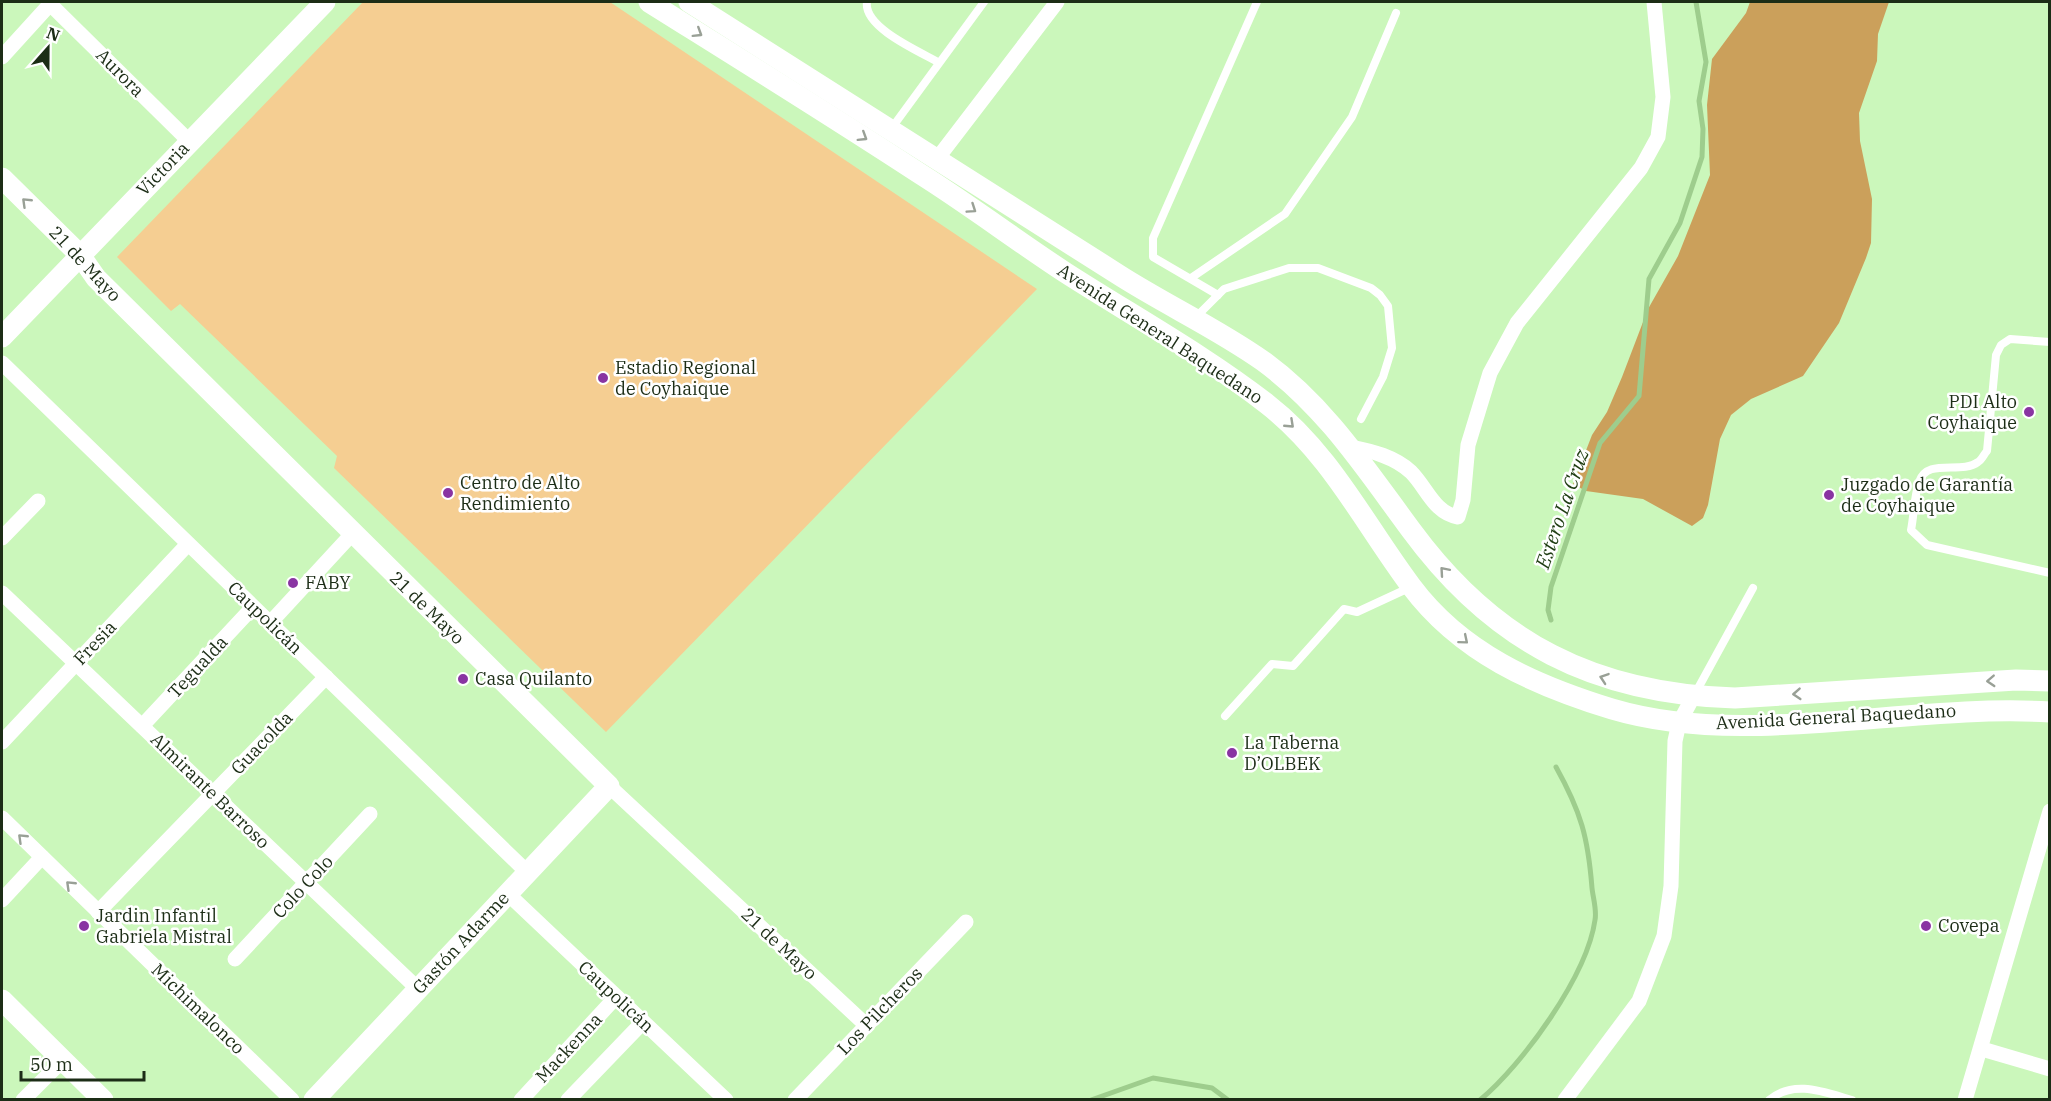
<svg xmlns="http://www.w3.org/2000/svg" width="2051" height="1101" viewBox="0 0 2051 1101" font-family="'IBM Plex Serif',serif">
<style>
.green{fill:#f5ce92}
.forest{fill:#cba05b}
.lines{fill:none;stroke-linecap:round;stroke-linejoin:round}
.stream{stroke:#9ecd8d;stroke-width:5}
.lane{stroke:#fff;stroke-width:8}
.street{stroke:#fff;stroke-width:15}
.secondary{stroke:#fff;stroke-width:21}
.oneway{stroke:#99a096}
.poi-dot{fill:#8934a2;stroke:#fff;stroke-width:2}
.labels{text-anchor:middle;stroke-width:5;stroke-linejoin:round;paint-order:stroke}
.street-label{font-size:18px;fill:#1c2d16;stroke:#fff}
.poi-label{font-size:18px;fill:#1c2d16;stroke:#fff;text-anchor:start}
.water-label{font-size:20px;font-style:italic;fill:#1f3d12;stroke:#fff}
</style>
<rect width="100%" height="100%" fill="#cbf7bb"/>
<path class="green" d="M363,2H610L1037,289L606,732L334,468L337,456L180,304L171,311L117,257Z"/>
<path class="forest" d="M1750,2H1889L1878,34L1877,61L1859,113L1860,141L1872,199L1871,243L1866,258L1839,323L1803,376L1751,399L1731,415L1720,439L1708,505L1703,518L1692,526L1643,499L1586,491L1573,484L1592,435L1607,412L1622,377L1648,309L1678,256L1710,175L1707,105L1712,59L1746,13Z"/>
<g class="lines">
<g class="stream">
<path d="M1551,620L1548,610L1551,587L1600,443L1639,396L1649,279L1680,223L1702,157L1703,129L1699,101L1706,62L1696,2"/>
<path d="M1091,1100L1153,1078L1212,1088L1228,1100"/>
<path d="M1480,1100C1523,1064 1587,976 1595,920C1597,910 1593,898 1592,888C1588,837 1581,812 1556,767"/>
</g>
<g class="lane">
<path d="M867,2C863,27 918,51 938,62"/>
<path d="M891,129L984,2"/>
<path d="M1191,278L1285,214L1352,117L1396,13"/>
<path d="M1218,295L1153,257V238L1257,2"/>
<path d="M1196,317L1224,289L1289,268H1318L1371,288L1380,295L1388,306L1392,348L1383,377L1361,419"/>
<path d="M2050,342L2010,339L2001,345L1996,355L1987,451C1984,454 1982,460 1978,462C1961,475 1927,457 1919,482C1914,497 1914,515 1911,530L1927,545L2050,573"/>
<path d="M1696,692L1753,588"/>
<path d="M1225,716L1272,664L1293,666L1344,609L1357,612L1411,587"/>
<path d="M1769,1100C1794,1079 1824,1092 1852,1100"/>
</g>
<g class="street">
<path d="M50,4L190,142"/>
<path d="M2,57L52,2"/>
<path d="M937,159L1057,2"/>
<path d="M2,363L528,873"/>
<path d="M1351,447C1372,451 1395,457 1411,472C1427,488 1434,513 1458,517L1463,500L1468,445L1490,373L1517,323L1641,168L1658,137L1663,97L1654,2"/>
<path d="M2,538L38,501"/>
<path d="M2,593L418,989"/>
<path d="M270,623L352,534"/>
<path d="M142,726L253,607"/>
<path d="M2,742L188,544"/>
<path d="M609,786L866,1025"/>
<path d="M2,818L292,1100"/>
<path d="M508,894L726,1100"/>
<path d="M2,900L42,857"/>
<path d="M98,912L326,677"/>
<path d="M235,959L370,814"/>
<path d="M1982,1049L2050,1069"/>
<path d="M23,1100L63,1060"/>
<path d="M521,1100L616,997"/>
<path d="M568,1100L643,1022"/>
<path d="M795,1100L966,922"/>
<path d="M1565,1100L1639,1001L1664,936L1671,886L1675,741L1679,723L1693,697"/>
<path d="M1965,1100L2050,811"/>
</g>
<g class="secondary">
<path d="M649,2C740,59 832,116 922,175C971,206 1017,241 1066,273C1133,316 1204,355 1267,404C1330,453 1364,523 1411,586C1461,653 1534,685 1612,709C1746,749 1909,703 2050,712"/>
<path d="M689,2C832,93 976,184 1119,275C1166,305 1218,329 1263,361C1326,407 1365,468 1411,530C1494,643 1595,694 1735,698L2016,680L2050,681"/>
<path d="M2,178L80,255L96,278L609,786L314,1100"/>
<path d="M2,337L325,2"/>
<path d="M2,1000L103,1100"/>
</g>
</g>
<defs><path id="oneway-chevron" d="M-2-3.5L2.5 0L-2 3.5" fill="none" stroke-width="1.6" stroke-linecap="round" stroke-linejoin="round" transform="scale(1.5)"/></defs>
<g class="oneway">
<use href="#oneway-chevron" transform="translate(698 33) rotate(32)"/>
<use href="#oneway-chevron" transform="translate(863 137) rotate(32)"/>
<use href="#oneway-chevron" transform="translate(26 202) rotate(-136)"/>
<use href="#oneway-chevron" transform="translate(972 209) rotate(34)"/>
<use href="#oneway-chevron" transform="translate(1290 424) rotate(43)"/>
<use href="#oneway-chevron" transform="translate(1444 571) rotate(-131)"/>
<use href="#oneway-chevron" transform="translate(1464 640) rotate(40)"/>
<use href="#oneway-chevron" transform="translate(1604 678) rotate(-161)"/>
<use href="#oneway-chevron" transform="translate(1991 681) rotate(177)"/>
<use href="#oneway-chevron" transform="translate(1797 694) rotate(176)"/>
<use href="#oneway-chevron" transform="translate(22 838) rotate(-136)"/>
<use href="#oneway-chevron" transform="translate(70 885) rotate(-136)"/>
</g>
<g class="poi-dot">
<circle cx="603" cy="378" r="6"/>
<circle cx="2029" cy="412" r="6"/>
<circle cx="448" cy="493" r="6"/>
<circle cx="1829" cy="495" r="6"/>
<circle cx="293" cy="583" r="6"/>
<circle cx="463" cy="679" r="6"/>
<circle cx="1232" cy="753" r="6"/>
<circle cx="84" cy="926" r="6"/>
<circle cx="1926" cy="926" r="6"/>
</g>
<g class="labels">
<g class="street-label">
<text transform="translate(120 73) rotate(45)" y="6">Aurora</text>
<text transform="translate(163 169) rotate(-46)" y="6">Victoria</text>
<text transform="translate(85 264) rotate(47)" y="6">21 de Mayo</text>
<text transform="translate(1160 334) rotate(33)" y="6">Avenida General Baquedano</text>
<text transform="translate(427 608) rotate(44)" y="6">21 de Mayo</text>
<text transform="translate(265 618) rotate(44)" y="6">Caupolicán</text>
<text transform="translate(95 643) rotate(-47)" y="6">Fresia</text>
<text transform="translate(198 667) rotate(-47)" y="6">Tegualda</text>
<text transform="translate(1836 717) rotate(-3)" y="6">Avenida General Baquedano</text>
<text transform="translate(262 743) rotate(-46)" y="6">Guacolda</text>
<text transform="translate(210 791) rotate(44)" y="6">Almirante Barroso</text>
<text transform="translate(303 887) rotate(-47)" y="6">Colo Colo</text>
<text transform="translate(461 943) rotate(-47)" y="6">Gastón Adarme</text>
<text transform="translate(779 944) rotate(43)" y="6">21 de Mayo</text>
<text transform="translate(616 997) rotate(43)" y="6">Caupolicán</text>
<text transform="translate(198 1009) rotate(44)" y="6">Michimalonco</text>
<text transform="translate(880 1011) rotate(-46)" y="6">Los Pilcheros</text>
<text transform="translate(569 1048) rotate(-47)" y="6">Mackenna</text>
</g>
<g class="poi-label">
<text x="615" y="374">Estadio Regional<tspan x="615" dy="21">de Coyhaique</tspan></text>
<text x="2017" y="408" text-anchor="end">PDI Alto<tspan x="2017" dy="21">Coyhaique</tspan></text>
<text x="460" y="489">Centro de Alto<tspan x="460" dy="21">Rendimiento</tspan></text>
<text x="1841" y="491">Juzgado de Garantía<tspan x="1841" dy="21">de Coyhaique</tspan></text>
<text x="305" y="589">FABY</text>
<text x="475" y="685">Casa Quilanto</text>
<text x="1244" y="749">La Taberna<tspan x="1244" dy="21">D’OLBEK</tspan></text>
<text x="96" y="922">Jardin Infantil<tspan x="96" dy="21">Gabriela Mistral</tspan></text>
<text x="1938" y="932">Covepa</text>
</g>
<g class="water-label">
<text transform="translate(1562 509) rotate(-71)" y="7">Estero La Cruz</text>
</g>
</g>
<rect width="2051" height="1101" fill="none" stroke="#1c2d16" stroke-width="6"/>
<g transform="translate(48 48) rotate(21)" stroke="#ffffff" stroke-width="4.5" paint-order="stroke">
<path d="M0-4.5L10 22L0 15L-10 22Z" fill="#1c2d16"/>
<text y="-9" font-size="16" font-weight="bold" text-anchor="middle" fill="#1c2d16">N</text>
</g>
<path d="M21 1071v9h123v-9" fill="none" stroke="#1c2d16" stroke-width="3"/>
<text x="30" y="1071" font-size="18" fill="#1c2d16" stroke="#ffffff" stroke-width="4.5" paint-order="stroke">50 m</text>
</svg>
